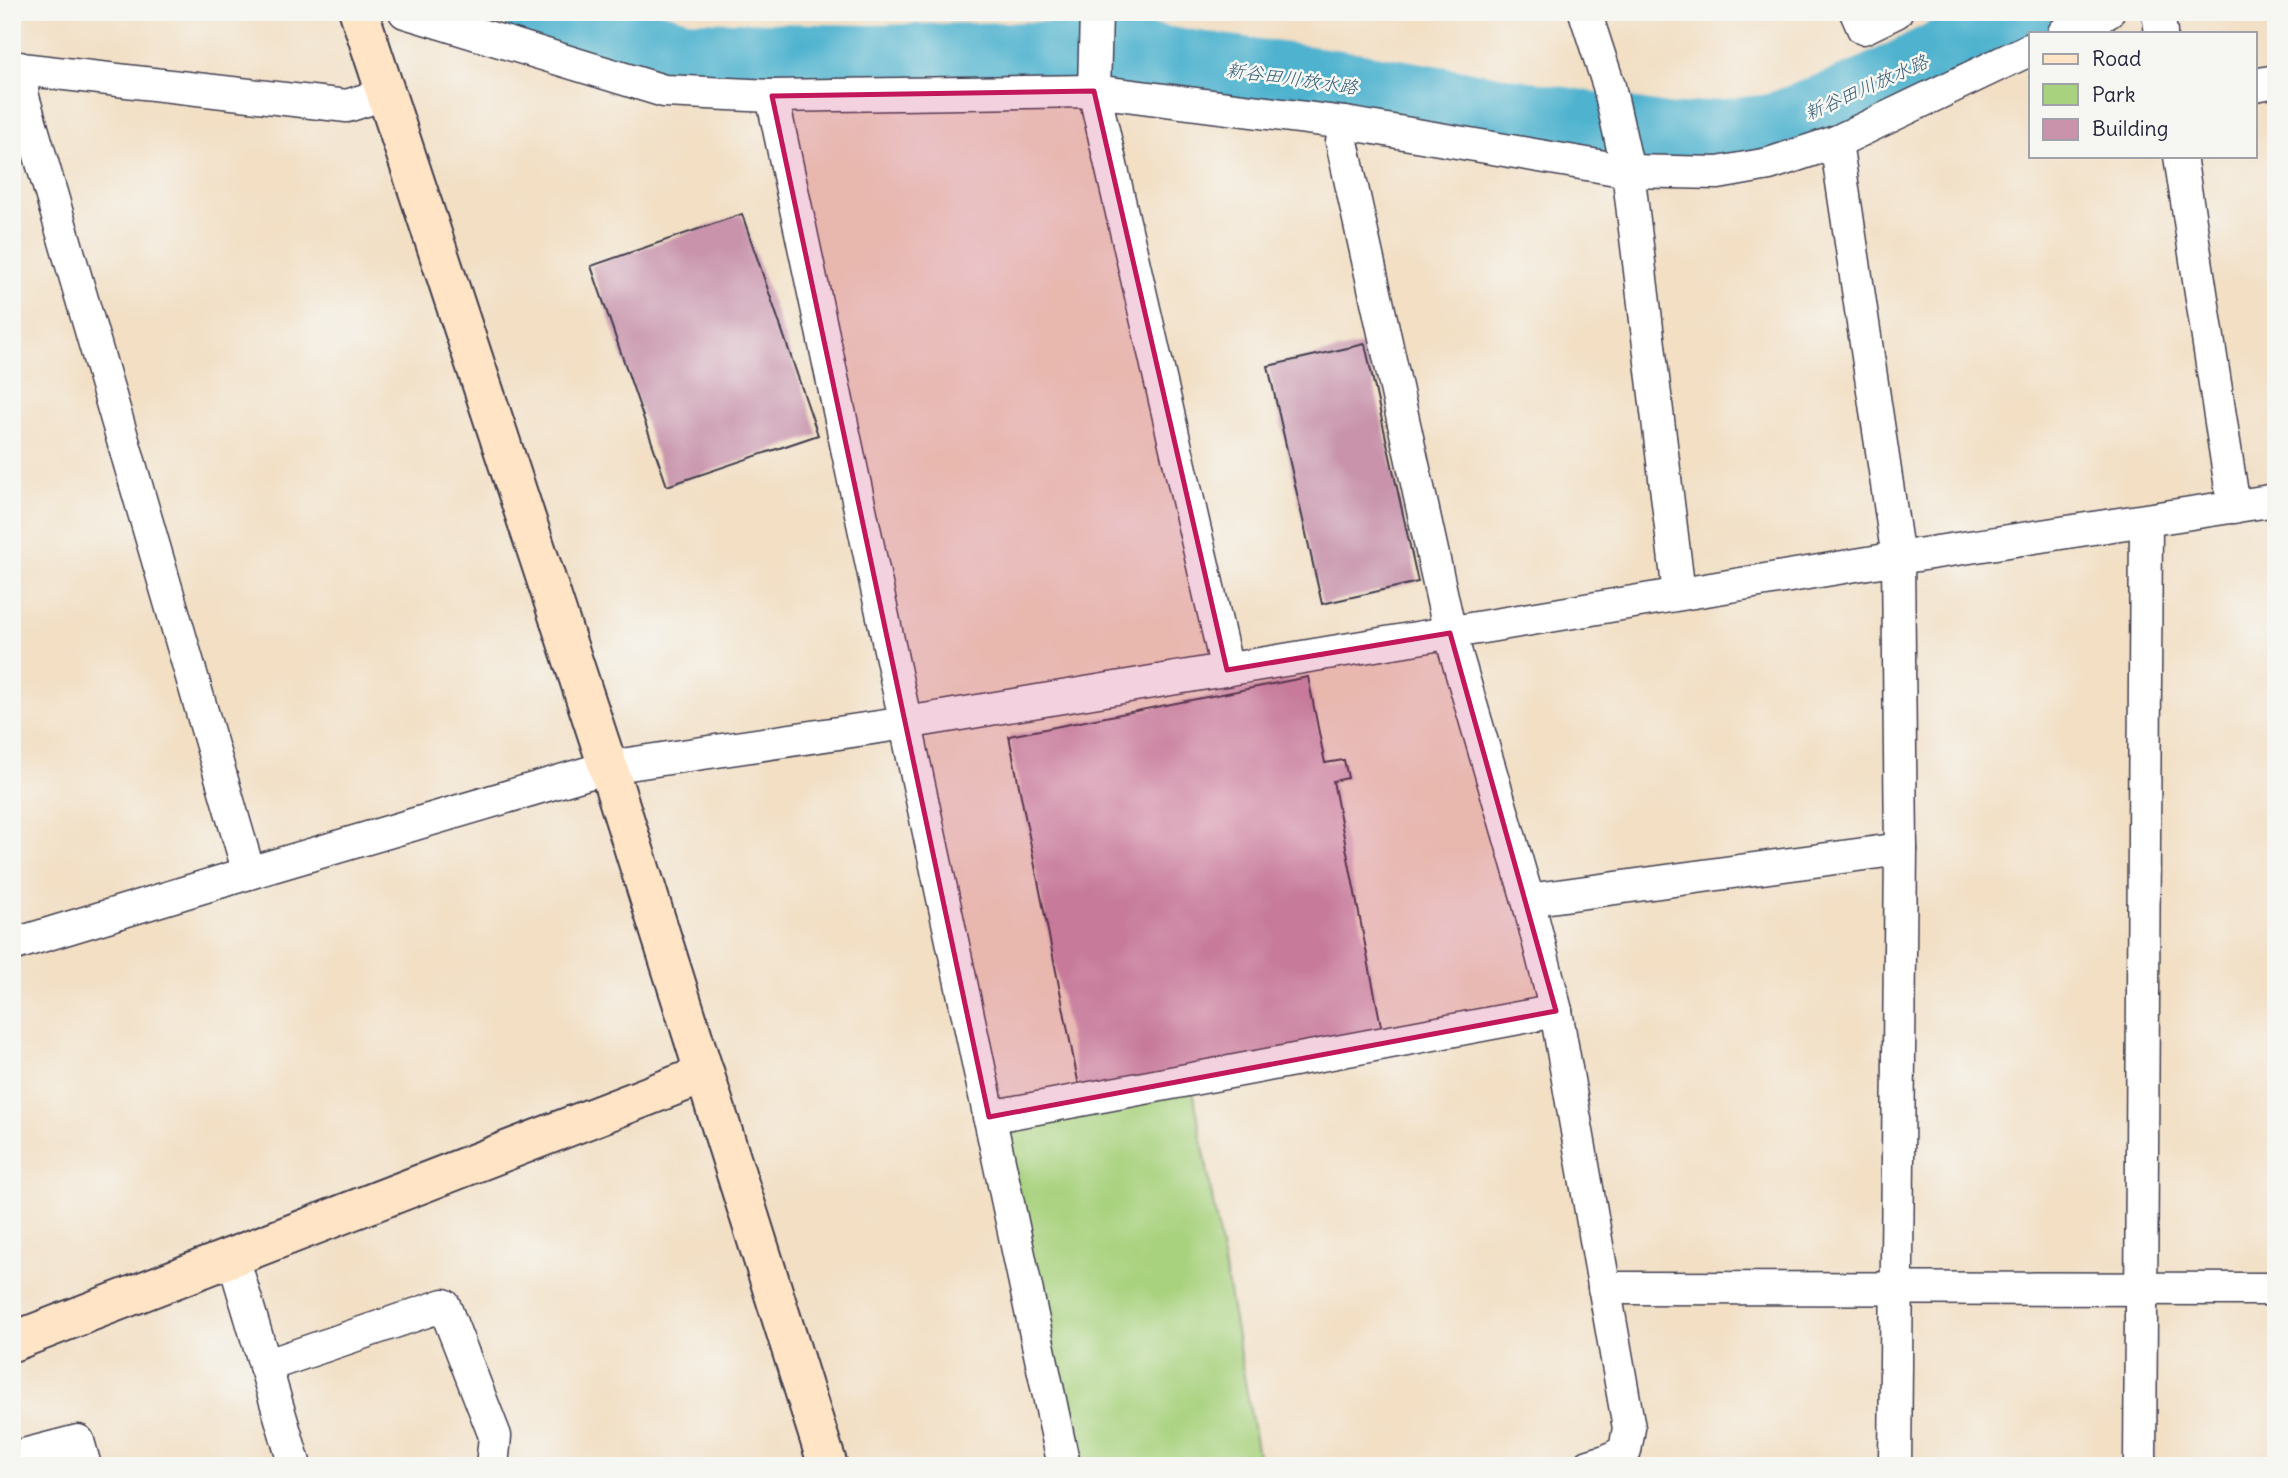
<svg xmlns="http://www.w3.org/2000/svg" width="2288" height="1478" viewBox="0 0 2288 1478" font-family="Delius,'Klee One',sans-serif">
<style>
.park{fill:#a9d27e;stroke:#667a5c;stroke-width:2}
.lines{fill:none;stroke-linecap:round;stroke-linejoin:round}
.river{stroke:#50b3cf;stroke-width:68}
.building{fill:#c893ab}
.street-casing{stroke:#413e50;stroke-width:35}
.secondary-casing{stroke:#413e50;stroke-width:42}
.street{stroke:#fff;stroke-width:32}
.secondary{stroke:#ffe4c6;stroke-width:38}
.marked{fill:#c2185b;fill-opacity:0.2;stroke:#c2185b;stroke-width:5;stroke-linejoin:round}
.labels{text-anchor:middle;stroke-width:5;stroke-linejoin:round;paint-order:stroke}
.water-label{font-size:19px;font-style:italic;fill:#345c76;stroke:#f6f6f2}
</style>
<rect width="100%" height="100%" fill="#f6f6f2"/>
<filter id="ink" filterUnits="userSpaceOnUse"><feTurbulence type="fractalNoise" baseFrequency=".0143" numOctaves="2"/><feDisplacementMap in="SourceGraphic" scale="14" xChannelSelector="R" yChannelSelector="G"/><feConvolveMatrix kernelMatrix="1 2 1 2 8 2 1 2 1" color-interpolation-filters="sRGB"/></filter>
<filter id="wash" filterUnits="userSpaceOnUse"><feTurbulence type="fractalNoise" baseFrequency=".00686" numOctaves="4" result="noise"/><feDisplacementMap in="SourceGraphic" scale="28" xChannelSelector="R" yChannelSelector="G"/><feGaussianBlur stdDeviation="1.57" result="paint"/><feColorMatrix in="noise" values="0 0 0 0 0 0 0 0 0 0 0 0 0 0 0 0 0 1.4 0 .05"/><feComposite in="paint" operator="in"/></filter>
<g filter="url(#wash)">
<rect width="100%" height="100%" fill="#f2dfc4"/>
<path class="park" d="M1191,1079L1260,1466H1064L989,1117Z"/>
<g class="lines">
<path class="river" d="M537,12L687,55L870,59L1117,54L1361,87L1671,139L1772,128L1867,92L2024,12"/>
</g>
<g id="blocks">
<g class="building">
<path d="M742,214L818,435L667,486L591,266Z"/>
<path d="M1365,344L1418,582L1322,604L1268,366Z"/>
<path d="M1308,677L1325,763L1344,760L1348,778L1333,781L1382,1031L1080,1091L1009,736Z"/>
</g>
</g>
</g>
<g filter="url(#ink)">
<use href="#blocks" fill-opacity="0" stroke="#413e50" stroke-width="2"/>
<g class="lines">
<defs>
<g id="street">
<path d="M405,12L664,91L772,96L1094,91L1345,123L1628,171L1718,173L1769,164L1836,142L2031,49"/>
<path d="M1096,12L1094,91L1227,670"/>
<path d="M1585,12L1609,86L1628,171L1679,594"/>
<path d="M1856,12L1863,28L1896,12"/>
<path d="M2158,12L2161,33"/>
<path d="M2064,33L2108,12"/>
<path d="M12,68L347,106L384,94"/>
<path d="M20,68L23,97L249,873"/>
<path d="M2255,85L2276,81"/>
<path d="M772,96L1064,1466"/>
<path d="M1345,123L1342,142L1450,633L1528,900L1556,1011L1629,1428L1625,1451L1609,1460L1589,1466"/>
<path d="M1836,142L1898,558L1901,849L1895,1466"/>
<path d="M2180,156L2234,507"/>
<path d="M1528,900L1901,849"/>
<path d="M12,945L249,873L608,767L906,723L1898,558L2276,500"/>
<path d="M989,1117L1556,1011"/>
<path d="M233,1257L295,1466"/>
<path d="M1604,1288L2276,1289"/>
<path d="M265,1366L444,1305L495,1436L492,1466"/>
<path d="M12,1458L78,1441L85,1466"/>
<path d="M2140,1466L2146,522"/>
</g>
<g id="secondary">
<path d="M359,12L608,767L828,1466"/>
<path d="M12,1342L705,1074"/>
</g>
</defs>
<use href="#street" class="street-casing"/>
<use href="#secondary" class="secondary-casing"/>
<use href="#street" class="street"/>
<use href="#secondary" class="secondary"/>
</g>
</g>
<path class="marked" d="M1094,91L1227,670L1450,633L1556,1011L989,1117L772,96Z"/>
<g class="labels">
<g class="water-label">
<text transform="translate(1292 78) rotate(8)" y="7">新谷田川放水路</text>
<text transform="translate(1866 87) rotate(-24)" y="7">新谷田川放水路</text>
</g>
</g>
<rect width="2288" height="1478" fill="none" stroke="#f6f6f2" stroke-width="42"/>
<rect x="2029" y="32" width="228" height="126" fill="#f6f6f2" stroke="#a1a1a9" stroke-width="2"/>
<rect x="2043" y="54" width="35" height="10" fill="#ffe4c6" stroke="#a1a1a9" stroke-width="2"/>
<text x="2092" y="66" font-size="21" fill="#22223b">Road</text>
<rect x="2043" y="84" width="35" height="21" fill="#a9d27e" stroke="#a1a1a9" stroke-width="2"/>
<text x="2092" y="102" font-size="21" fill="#22223b">Park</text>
<rect x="2043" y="119" width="35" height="21" fill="#c893ab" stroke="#a1a1a9" stroke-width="2"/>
<text x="2092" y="136" font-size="21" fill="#22223b">Building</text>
</svg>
